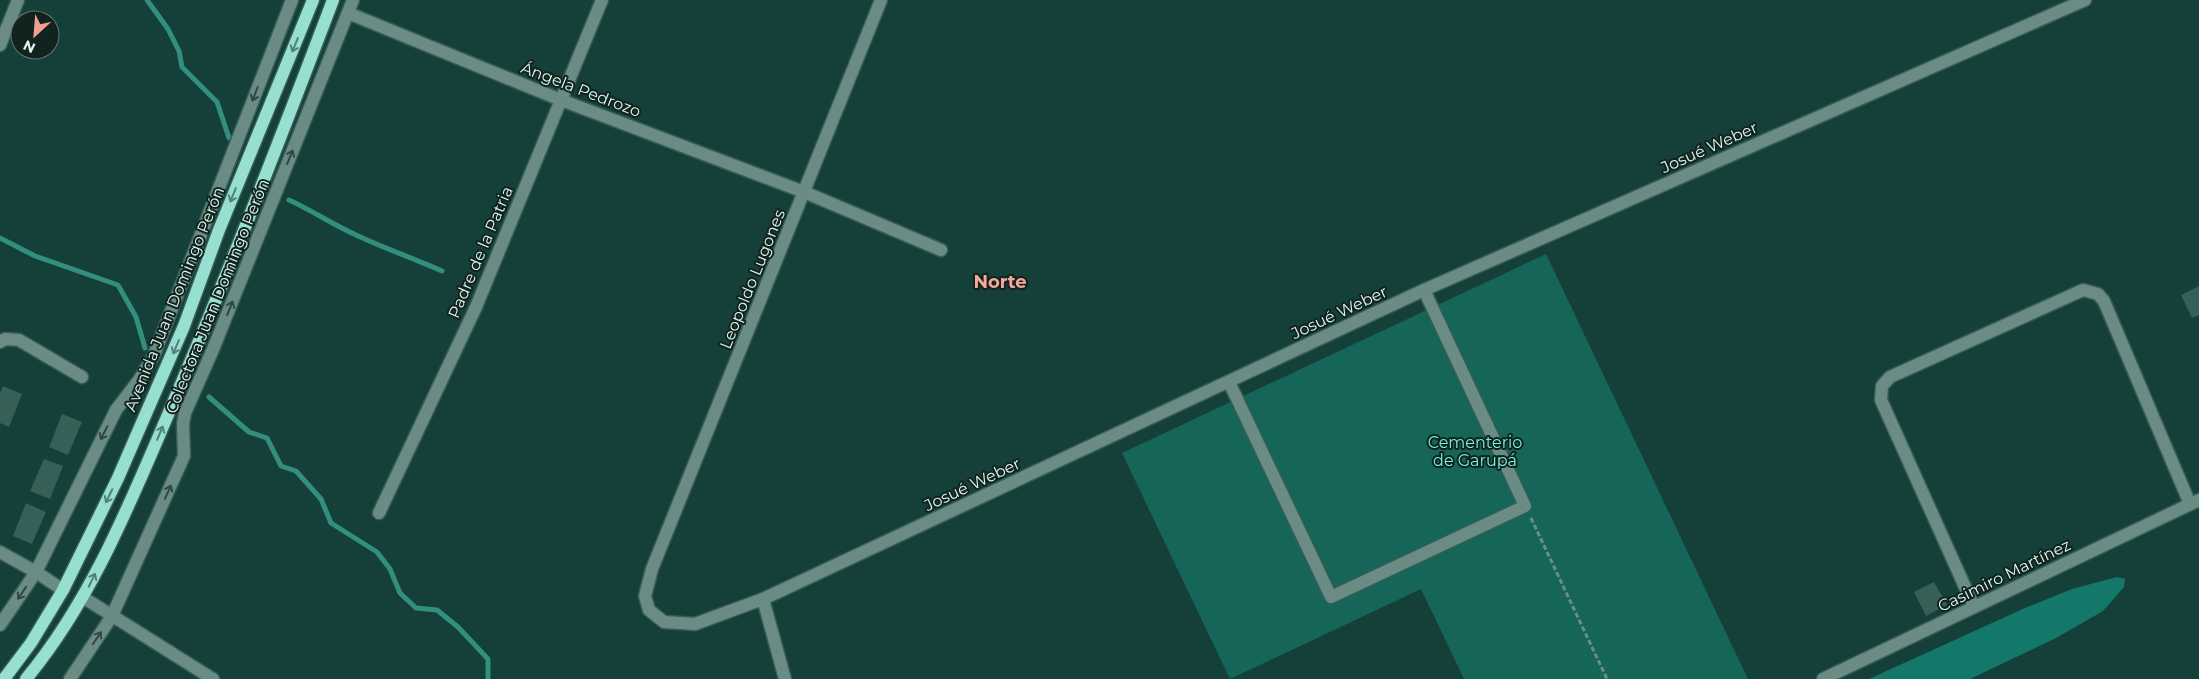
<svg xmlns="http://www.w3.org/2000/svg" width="2199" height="679" viewBox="0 0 2199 679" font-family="Montserrat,sans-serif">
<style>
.green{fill:#166559}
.forest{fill:#13786a}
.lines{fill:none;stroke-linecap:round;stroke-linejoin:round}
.stream{stroke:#328e7f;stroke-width:5}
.building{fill:#355f57}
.minor-casing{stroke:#355d56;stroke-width:15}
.major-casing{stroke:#355d56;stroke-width:15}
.path{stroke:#6b8d87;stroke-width:3;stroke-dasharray:5 2.5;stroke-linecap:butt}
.minor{stroke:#6a8c85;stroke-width:12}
.major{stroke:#97e0d1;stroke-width:12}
.oneway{stroke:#548278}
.oneway2{stroke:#304843}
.labels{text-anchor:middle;stroke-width:4;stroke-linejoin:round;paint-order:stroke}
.street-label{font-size:16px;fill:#dff6f0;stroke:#11231f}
.park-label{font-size:16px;fill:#74f4de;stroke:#11231f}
.neighbourhood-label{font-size:18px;font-weight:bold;fill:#f8a698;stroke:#11231f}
</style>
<rect width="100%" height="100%" fill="#154039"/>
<path class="green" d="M1546,254L1748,679H1464L1421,589L1230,679L1122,453Z"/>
<path class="forest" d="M2117,577L2125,579L2124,587L2103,611L2056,638L1970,679H1869L2025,608L2072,589Z"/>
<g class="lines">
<g class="stream">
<path d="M147,0L168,29L179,51L182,67L217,102L229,138"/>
<path d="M289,200C311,210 332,224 354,234C383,248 413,258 442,271"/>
<path d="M0,238L35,256L118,285L136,317L145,348"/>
<path d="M209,397L249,432L267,438L281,466L296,471L321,499L331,523L377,552L390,569L400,593L416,608L437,610L458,627L488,659V679"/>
</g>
</g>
<g class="building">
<path d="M2199,286V315L2192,318L2181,295Z"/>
<path d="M3,386L22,394L9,427L0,423V393Z"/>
<path d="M62,414L82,422L68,455L49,447Z"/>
<path d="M44,459L63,466L50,499L30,491Z"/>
<path d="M26,503L46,512L32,544L13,536Z"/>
<path d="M1934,582L1947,605L1926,616L1914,592Z"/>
</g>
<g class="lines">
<defs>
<g id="minor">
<path d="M881,0L652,569L645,596L649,610L664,622L695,624L763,599L1424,290L2085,0"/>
<path d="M348,13L561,100L804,192L941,250"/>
<path d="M0,45L18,0"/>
<path d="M0,342L5,339L19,340L82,377"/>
<path d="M1229,382L1331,597L1525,506L1424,290"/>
<path d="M379,513L476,307L602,0"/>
<path d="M0,552L36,572L63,590"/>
<path d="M84,598L213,679"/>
<path d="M763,599L785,679"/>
<path d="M1974,607L1881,400L1882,386L1890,377L2083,290L2098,294L2104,301L2190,504"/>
<path d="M0,625L36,572L116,410L139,380L154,355L292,0"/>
<path d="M70,679L112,616L184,456L183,424L185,413L214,347L353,0"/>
<path d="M1823,679L2199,500"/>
</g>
<g id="major">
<path d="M4,679L31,643L63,590L118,478L184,326L219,230L313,0"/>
<path d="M26,679C90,602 128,508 167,417C226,280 280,140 333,0"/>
</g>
</defs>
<use href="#minor" class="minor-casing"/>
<use href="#major" class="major-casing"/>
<path class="path" d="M1531,518L1607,679"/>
<use href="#minor" class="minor"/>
<use href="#major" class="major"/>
</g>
<defs><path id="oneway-shaft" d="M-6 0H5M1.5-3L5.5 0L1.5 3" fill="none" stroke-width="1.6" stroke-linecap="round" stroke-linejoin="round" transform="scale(1.25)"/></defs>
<g class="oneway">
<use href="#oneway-shaft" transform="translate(295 45) rotate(112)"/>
<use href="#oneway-shaft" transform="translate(233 195) rotate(112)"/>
<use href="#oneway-shaft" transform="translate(176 347) rotate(113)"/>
<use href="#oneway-shaft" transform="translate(160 433) rotate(-67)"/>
<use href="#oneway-shaft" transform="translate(109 496) rotate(116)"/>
<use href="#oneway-shaft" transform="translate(92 580) rotate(-64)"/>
</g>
<g class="oneway2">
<use href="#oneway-shaft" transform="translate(255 94) rotate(111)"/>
<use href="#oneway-shaft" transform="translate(290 157) rotate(-68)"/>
<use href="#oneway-shaft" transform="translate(230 308) rotate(-68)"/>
<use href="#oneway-shaft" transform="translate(104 433) rotate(117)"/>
<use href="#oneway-shaft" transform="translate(168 492) rotate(-66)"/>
<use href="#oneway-shaft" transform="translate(22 593) rotate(124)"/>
<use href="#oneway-shaft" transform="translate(97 638) rotate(-56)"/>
</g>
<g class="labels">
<g class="street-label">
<text transform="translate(581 89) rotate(21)" y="6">Ángela Pedrozo</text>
<text transform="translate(1709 147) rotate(-24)" y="6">Josué Weber</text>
<text transform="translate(480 252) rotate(-67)" y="6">Padre de la Patria</text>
<text transform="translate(752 279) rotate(-68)" y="6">Leopoldo Lugones</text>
<text transform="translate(217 296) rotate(-68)" y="6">Colectora Juan Domingo Perón</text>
<text transform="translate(174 299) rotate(-68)" y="6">Avenida Juan Domingo Perón</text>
<text transform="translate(1339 312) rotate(-25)" y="6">Josué Weber</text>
<text transform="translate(972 484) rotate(-25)" y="6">Josué Weber</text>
<text transform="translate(2004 575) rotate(-26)" y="6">Casimiro Martínez</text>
</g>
<g class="park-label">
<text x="1475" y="448">Cementerio<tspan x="1475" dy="18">de Garupá</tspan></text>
</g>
<g class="neighbourhood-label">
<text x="1000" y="288">Norte</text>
</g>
</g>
<g transform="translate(35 35) rotate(206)"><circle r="24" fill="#11231f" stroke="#637773"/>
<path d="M0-4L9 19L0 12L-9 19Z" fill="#f59d8e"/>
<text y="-8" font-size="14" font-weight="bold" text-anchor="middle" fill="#dff6f0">N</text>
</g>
</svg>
